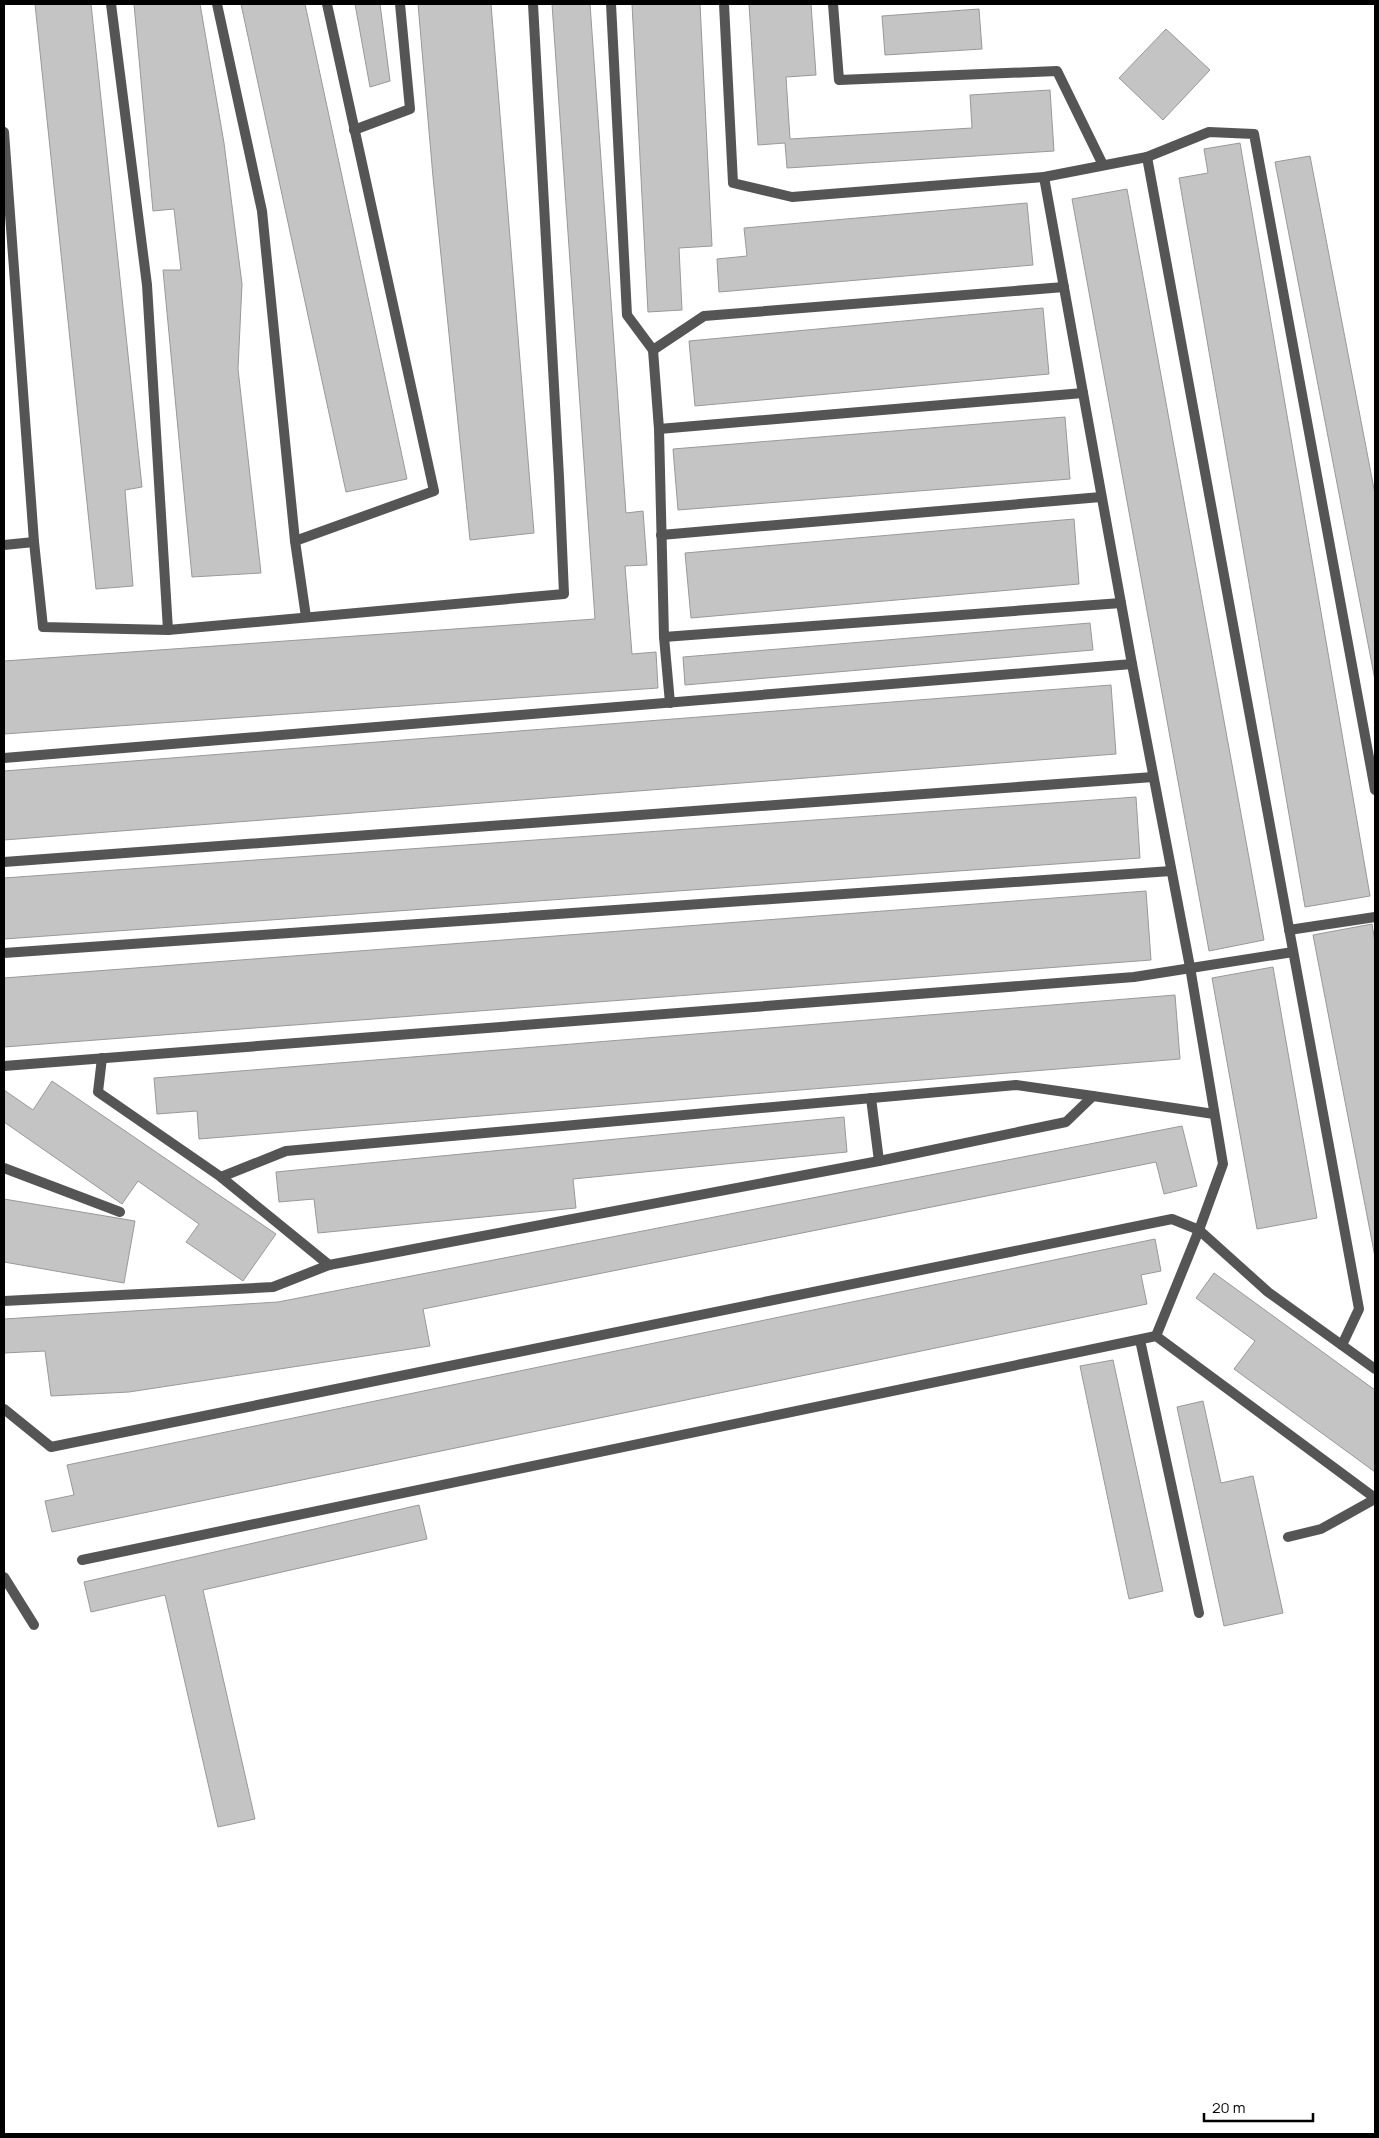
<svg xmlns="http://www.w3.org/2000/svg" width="1379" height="2138" viewBox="0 0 1379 2138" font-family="Manrope,sans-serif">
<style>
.building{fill:#c4c4c4;stroke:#999}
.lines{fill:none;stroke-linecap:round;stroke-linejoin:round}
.lane{stroke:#555;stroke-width:10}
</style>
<rect width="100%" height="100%" fill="#fff"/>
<g class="building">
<path d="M35,4H91L142,487L125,490L133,586L96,589Z"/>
<path d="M134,4H200L224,143L242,284L238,369L261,573L192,577L163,270H181L174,209L153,211Z"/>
<path d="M241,4H305L407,479L346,492Z"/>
<path d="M355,4H380L390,81L370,87Z"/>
<path d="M418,4H491L534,533L470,540L433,177Z"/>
<path d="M552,4H590L626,513L643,511L647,565L625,566L632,654L656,652L658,688L4,734V661L595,619Z"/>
<path d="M632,4H700L712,246L679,248L682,310L648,312Z"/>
<path d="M749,4H811L816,75L786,77L790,139L972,128L970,95L1050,90L1054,151L787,168L785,143L758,145Z"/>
<path d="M979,9L982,49L885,55L882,16Z"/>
<path d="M1166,29L1210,70L1163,120L1119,78Z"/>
<path d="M1240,143L1370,896L1305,907L1179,178L1208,173L1204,149Z"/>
<path d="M1310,156L1375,494V680L1275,162Z"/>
<path d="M1127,189L1264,940L1209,951L1072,199Z"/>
<path d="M1027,203L1033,265L719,292L717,259L747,256L744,228Z"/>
<path d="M1043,308L1049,374L695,406L689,341Z"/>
<path d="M1065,417L1070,479L678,510L673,449Z"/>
<path d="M1074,519L1079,584L691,618L685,553Z"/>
<path d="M1090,623L1093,650L685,685L683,657Z"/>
<path d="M1111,685L1116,754L4,840V771Z"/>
<path d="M1136,797L1140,858L4,939V878Z"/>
<path d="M1146,891L1151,960L4,1047V978Z"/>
<path d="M1372,924L1375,943V1257L1313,935Z"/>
<path d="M1273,967L1317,1218L1257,1229L1212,978Z"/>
<path d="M1175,995L1180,1059L199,1139L197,1111L157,1114L154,1078Z"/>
<path d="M52,1081L276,1234L243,1281L186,1242L199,1224L138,1181L122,1204L4,1122V1090L33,1110Z"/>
<path d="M844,1117L847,1152L573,1179L576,1208L318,1233L314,1199L279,1202L276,1172Z"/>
<path d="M1182,1126L1197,1186L1164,1194L1156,1162L423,1309L430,1346L129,1392L51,1396L45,1351L4,1353V1319L278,1302Z"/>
<path d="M4,1199L135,1221L124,1283L4,1262Z"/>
<path d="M1155,1239L1161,1271L1141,1275L1147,1304L52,1532L45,1501L74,1495L67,1465Z"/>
<path d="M1214,1273L1375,1390V1472L1234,1369L1255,1341L1196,1298Z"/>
<path d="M1113,1360L1163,1591L1129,1599L1080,1366Z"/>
<path d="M1203,1401L1221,1483L1253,1476L1283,1613L1224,1626L1177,1407Z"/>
<path d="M419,1505L427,1539L203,1590L255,1819L218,1827L165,1595L91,1612L84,1582Z"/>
</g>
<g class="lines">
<g class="lane">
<path d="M111,4L147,285L168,630"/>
<path d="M217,4L262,211L295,541L306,617"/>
<path d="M611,4L627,315L653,350L659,429L664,637L670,703"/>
<path d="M724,4L733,183L792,197L1044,177L1147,157L1209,132L1254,134L1375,790"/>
<path d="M833,4L839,80L1057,71L1103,165"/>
<path d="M354,130L410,109L400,4"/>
<path d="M4,132L34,542L43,627L168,630L564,594L559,477L533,4"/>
<path d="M1147,157L1359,1309L1342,1345"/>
<path d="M1044,177L1132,664L1190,967L1223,1164L1199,1230L1156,1336"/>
<path d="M653,350L704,316L1064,287"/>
<path d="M659,429L1083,393"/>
<path d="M661,535L1101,497"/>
<path d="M295,541L434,491L327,4"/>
<path d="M4,545L34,542"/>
<path d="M664,637L1121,603"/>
<path d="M4,758L1132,664"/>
<path d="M4,862L1153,777"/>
<path d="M1289,930L1375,917"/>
<path d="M4,953L1171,871"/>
<path d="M102,1058L98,1092L221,1177L329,1265"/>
<path d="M4,1066L1134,977L1293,952"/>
<path d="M871,1098L879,1161"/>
<path d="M4,1168L120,1212"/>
<path d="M221,1177L286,1151L1016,1085L1093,1096"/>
<path d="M4,1301L273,1287L329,1265L879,1161L1066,1122L1093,1096L1214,1114"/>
<path d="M1140,1340L1199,1613"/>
<path d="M4,1409L51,1447L1172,1219L1199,1230L1268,1292L1375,1369"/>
<path d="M1288,1537L1321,1529L1375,1499"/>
<path d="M82,1560L1156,1336L1375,1498"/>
<path d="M4,1577L34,1625"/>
</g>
</g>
<rect width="1379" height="2138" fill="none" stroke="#000000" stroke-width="10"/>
<path d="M1204 2113v8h109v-8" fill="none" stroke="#000000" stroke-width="2.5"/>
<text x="1212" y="2113" font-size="15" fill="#000000" stroke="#ffffff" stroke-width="4" paint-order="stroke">20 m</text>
</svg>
